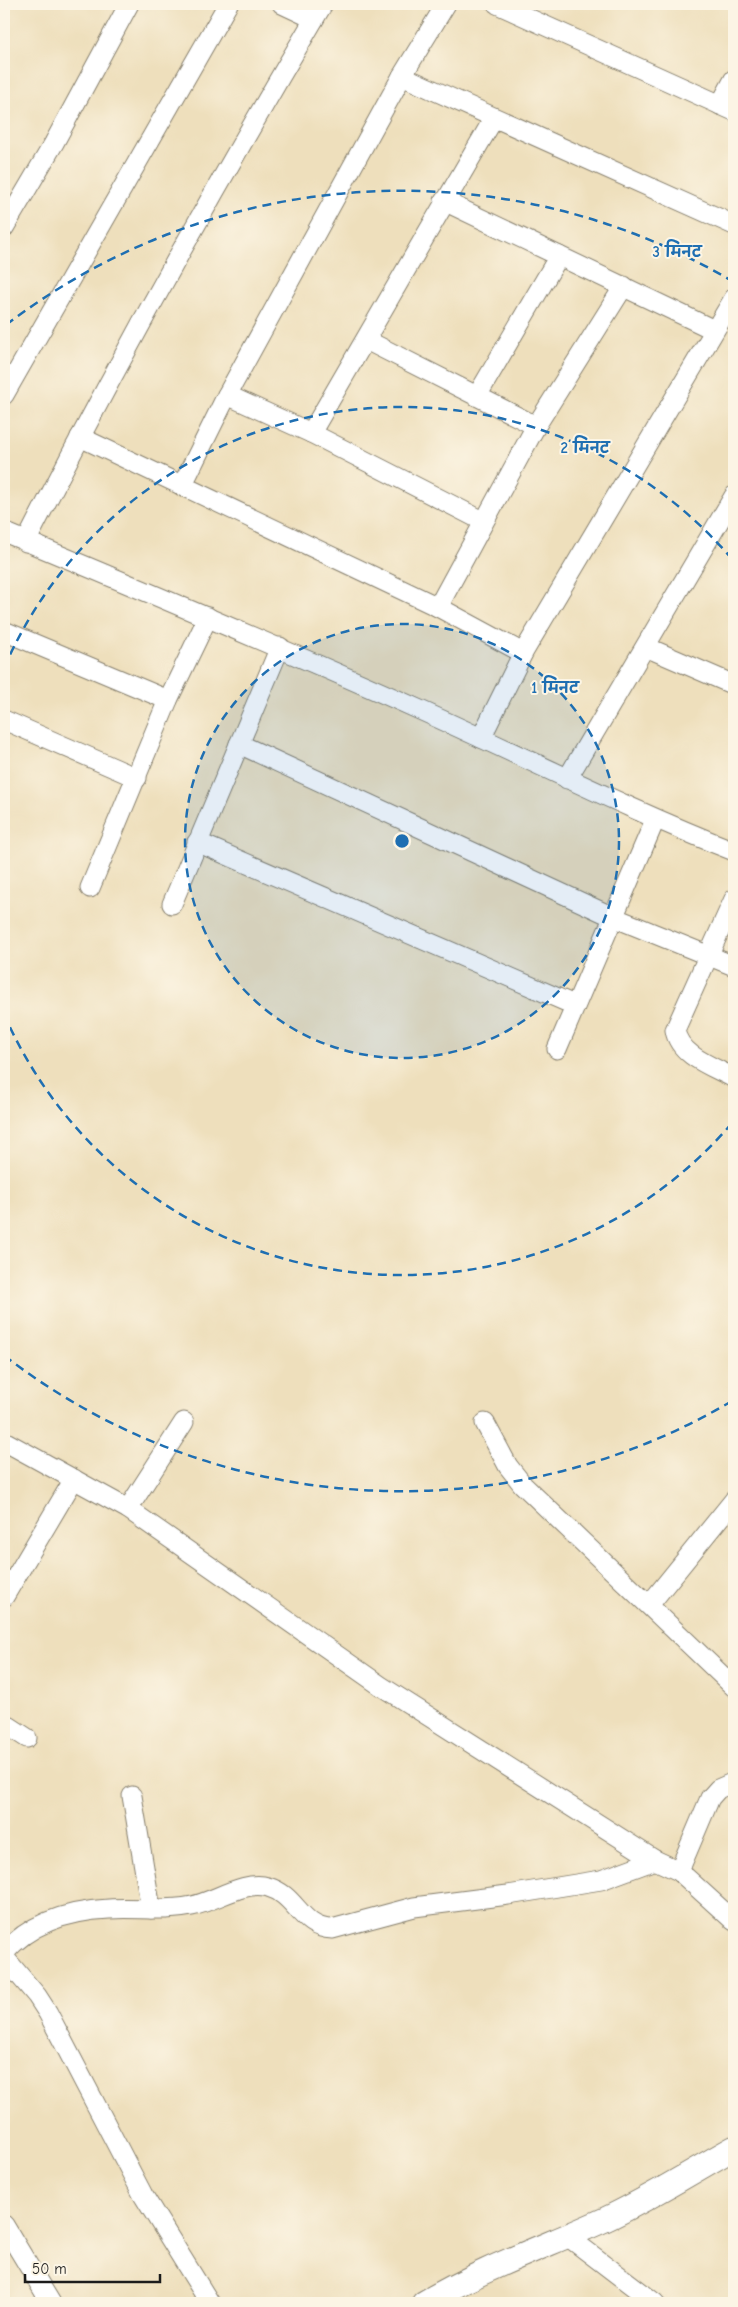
<svg xmlns="http://www.w3.org/2000/svg" width="738" height="2307" viewBox="0 0 738 2307" font-family="'Comic Neue','Playpen Sans Deva',sans-serif">
<style>
.lines{fill:none;stroke-linecap:round;stroke-linejoin:round}
.minor-casing{stroke:#857e6c;stroke-width:21}
.major-casing{stroke:#857e6c;stroke-width:26}
.minor{stroke:#fff;stroke-width:19}
.major{stroke:#fff;stroke-width:24}
.ring{fill:none;stroke:#1f6fb2;stroke-width:2.5;stroke-dasharray:9 6}
.centre{fill:#1f6fb2;stroke:#fcf5e5;stroke-width:2.5}
.ring-label{font-size:15px;text-anchor:middle;font-weight:bold;fill:#1f6fb2;stroke:#fcf5e5;stroke-width:4;stroke-linejoin:round;paint-order:stroke}
</style>
<rect width="100%" height="100%" fill="#fcf5e5"/>
<filter id="ink" filterUnits="userSpaceOnUse"><feTurbulence type="fractalNoise" baseFrequency=".02" numOctaves="2"/><feDisplacementMap in="SourceGraphic" scale="10" xChannelSelector="R" yChannelSelector="G"/><feConvolveMatrix kernelMatrix="1 2 1 2 8 2 1 2 1" color-interpolation-filters="sRGB"/></filter>
<filter id="wash" filterUnits="userSpaceOnUse"><feTurbulence type="fractalNoise" baseFrequency=".0096" numOctaves="4" result="noise"/><feDisplacementMap in="SourceGraphic" scale="20" xChannelSelector="R" yChannelSelector="G"/><feGaussianBlur stdDeviation="1.12" result="paint"/><feColorMatrix in="noise" values="0 0 0 0 0 0 0 0 0 0 0 0 0 0 0 0 0 1.4 0 .05"/><feComposite in="paint" operator="in"/></filter>
<g filter="url(#wash)">
<rect width="100%" height="100%" fill="#eedfbc"/>
</g>
<g filter="url(#ink)">
<g class="lines">
<defs>
<g id="minor">
<path d="M282,4L314,19"/>
<path d="M497,4L734,111"/>
<path d="M402,76L734,225"/>
<path d="M720,105L734,79"/>
<path d="M444,201L714,330"/>
<path d="M4,228L54,143L129,4"/>
<path d="M366,340L536,426"/>
<path d="M4,395L228,4"/>
<path d="M227,395L311,433L483,521"/>
<path d="M477,396L559,256"/>
<path d="M311,433L494,118"/>
<path d="M80,437L438,607L523,653"/>
<path d="M182,486L227,395L402,76L446,4"/>
<path d="M4,532C143,590 282,648 420,710C525,757 627,809 734,851"/>
<path d="M26,542C119,359 219,180 323,4"/>
<path d="M438,607L536,426L624,286"/>
<path d="M4,631L168,700"/>
<path d="M646,647L734,685"/>
<path d="M4,720L137,778"/>
<path d="M481,738L523,653L734,298"/>
<path d="M239,744L613,917L734,966"/>
<path d="M567,779L734,496"/>
<path d="M197,842L574,1005"/>
<path d="M90,888L168,700L208,617"/>
<path d="M734,899L675,1030C679,1056 714,1067 734,1078"/>
<path d="M172,904L280,647"/>
<path d="M557,1049L655,820"/>
<path d="M485,1423L508,1466L523,1485L734,1687"/>
<path d="M4,1441L128,1509L381,1686L655,1860L679,1871L734,1921"/>
<path d="M128,1509L184,1422"/>
<path d="M4,1597L74,1479"/>
<path d="M649,1605L734,1500"/>
<path d="M4,1723L27,1738"/>
<path d="M132,1796L151,1909"/>
<path d="M679,1871L710,1798L718,1789L734,1782"/>
<path d="M4,1953C30,1923 69,1911 109,1909C137,1907 164,1912 192,1906C216,1901 244,1880 268,1887C297,1895 300,1928 332,1929L414,1907L508,1895L601,1880L655,1860"/>
<path d="M4,1957L37,1996L48,2013L143,2195L210,2303"/>
<path d="M4,2225L51,2303"/>
<path d="M567,2236L655,2303"/>
</g>
<path id="major" d="M424,2303C481,2269 544,2247 604,2220C649,2199 691,2172 734,2148"/>
</defs>
<use href="#minor" class="minor-casing"/>
<use href="#major" class="major-casing"/>
<use href="#minor" class="minor"/>
<use href="#major" class="major"/>
</g>
</g>
<circle cx="402" cy="841" r="217" fill="#1f6fb2" fill-opacity=".12"/>
<g class="ring">
<circle cx="402" cy="841" r="217"/>
<path d="M732 1123A434 434 0 0 1 4 1014M4 668A434 434 0 0 1 732 559"/>
<path d="M732 1401A650 650 0 0 1 6 1357M6 325A650 650 0 0 1 732 281"/>
</g>
<circle cx="402" cy="841" r="8" class="centre"/>
<g class="ring-label">
<text x="677" y="257">3 मिनट</text>
<text x="585" y="453">2 मिनट</text>
<text x="555" y="693">1 मिनट</text>
</g>
<rect width="738" height="2307" fill="none" stroke="#fcf5e5" stroke-width="20"/>
<path d="M25 2274v8h135v-8" fill="none" stroke="#1c1c1c" stroke-width="2.5"/>
<text x="32" y="2274" font-size="15" fill="#1c1c1c" stroke="#fcf5e5" stroke-width="4" paint-order="stroke">50 m</text>
</svg>
